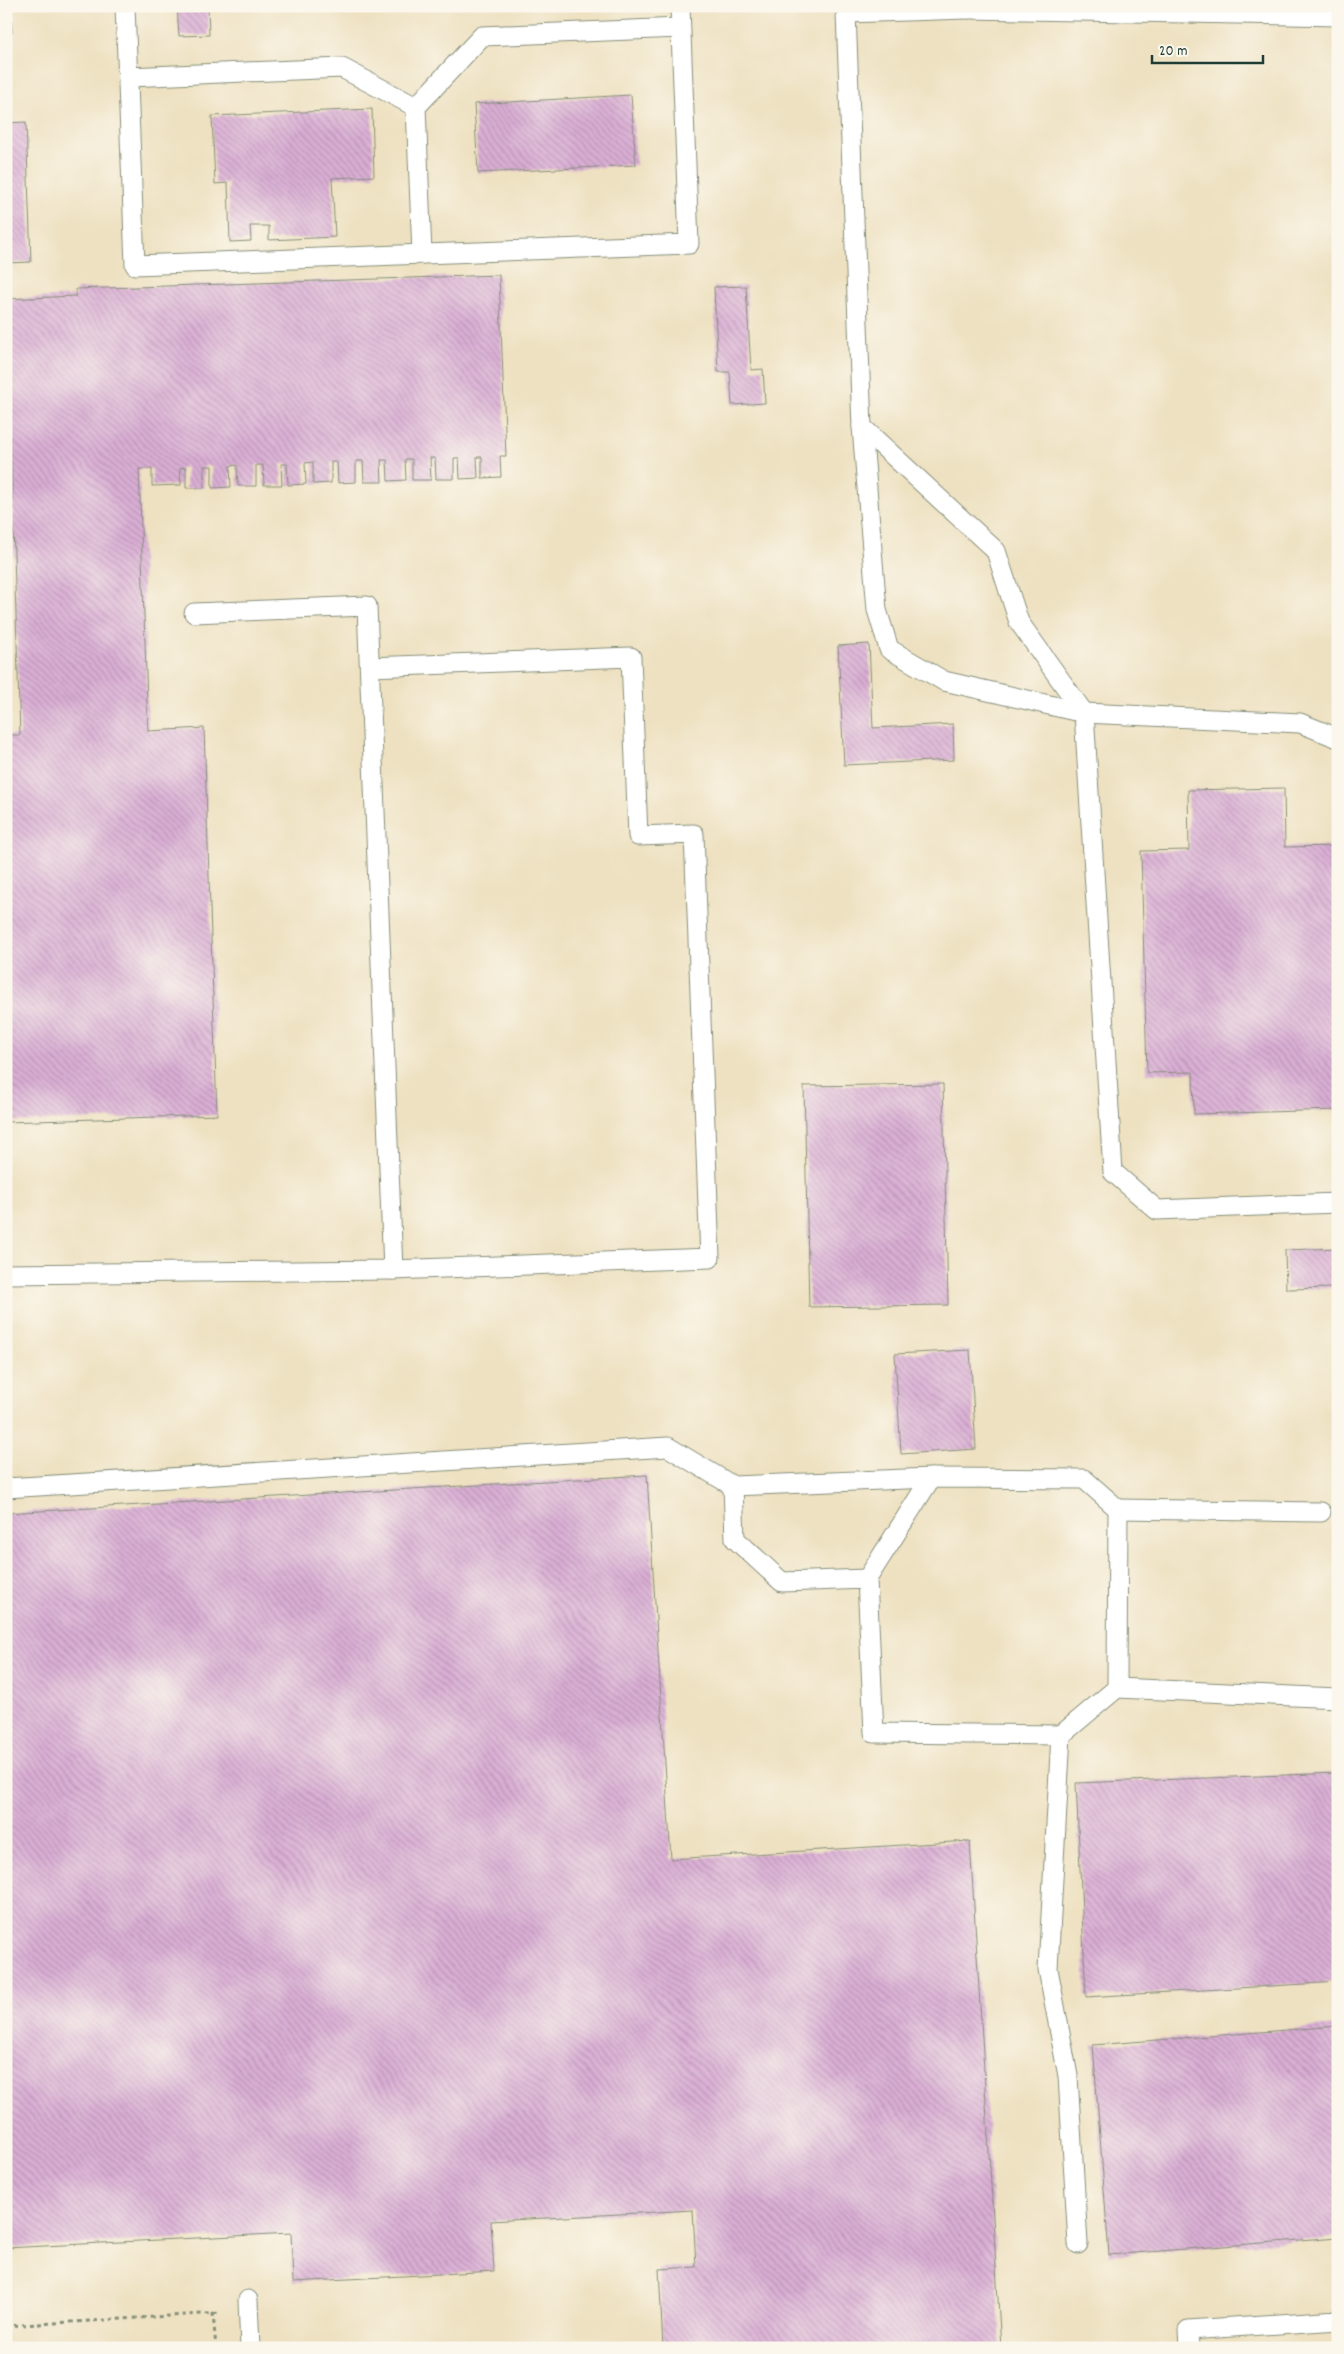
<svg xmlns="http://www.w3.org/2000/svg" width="1344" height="2354" viewBox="0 0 1344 2354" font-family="Dekko,sans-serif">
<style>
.building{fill:url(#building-back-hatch)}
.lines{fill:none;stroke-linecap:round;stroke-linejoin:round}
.lane-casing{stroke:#868f7a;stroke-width:21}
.path{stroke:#868f7a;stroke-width:3;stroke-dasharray:4 4;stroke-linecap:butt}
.lane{stroke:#fff;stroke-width:19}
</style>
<defs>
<pattern id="building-back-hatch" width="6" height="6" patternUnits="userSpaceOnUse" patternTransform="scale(1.25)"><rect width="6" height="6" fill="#dbafd6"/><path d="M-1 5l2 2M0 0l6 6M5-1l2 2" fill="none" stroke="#b190ae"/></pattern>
</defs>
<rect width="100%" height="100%" fill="#fbf7ec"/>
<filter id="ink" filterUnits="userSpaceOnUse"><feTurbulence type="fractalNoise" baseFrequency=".02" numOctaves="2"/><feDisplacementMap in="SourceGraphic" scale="10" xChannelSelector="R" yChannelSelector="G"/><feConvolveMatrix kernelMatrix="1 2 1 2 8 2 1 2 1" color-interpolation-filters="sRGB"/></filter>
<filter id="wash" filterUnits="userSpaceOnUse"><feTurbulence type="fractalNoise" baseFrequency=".0096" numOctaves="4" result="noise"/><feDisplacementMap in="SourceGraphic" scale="20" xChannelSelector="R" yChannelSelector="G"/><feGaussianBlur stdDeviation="1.12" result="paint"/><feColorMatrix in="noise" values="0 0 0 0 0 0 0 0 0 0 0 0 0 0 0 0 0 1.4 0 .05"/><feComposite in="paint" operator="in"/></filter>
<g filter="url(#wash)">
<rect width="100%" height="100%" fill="#eee1c1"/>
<g id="blocks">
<g class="building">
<path d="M6,6H11L12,33H6Z"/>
<path d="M177,6H208L209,35L179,36Z"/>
<path d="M631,95L636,165L478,173L474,104Z"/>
<path d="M372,109L374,176L332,178L335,237L269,240V226H250L251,241L230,242L228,183L215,184L212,116Z"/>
<path d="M26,122L31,262L6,263V123Z"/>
<path d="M499,275L506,456H500L501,477L482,478V457H477L478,478L460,479L459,458H454V479H436L435,458H430L431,480H412V459H405L406,480L388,481L387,460H381L382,482H364L363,461H356V482L338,483L337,462H331V483L313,484V462L305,463L306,484L288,485L287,464H281L282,485H264L263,465H256V486H238L237,465L230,466L231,487L212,488V466H204V488H186V467L180,468L181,485L152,486V469H139L148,731L204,728L217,1115L6,1122V735H20L10,434L6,435V299L76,296V289Z"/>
<path d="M746,286L751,370L763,369L765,403L732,405L730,372H718L714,287Z"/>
<path d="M869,644L873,728L953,724L954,760L844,765L838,646Z"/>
<path d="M1284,788L1285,847L1338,846V1110L1194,1114L1193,1072L1147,1073L1141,851L1189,850L1188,790Z"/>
<path d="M943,1084L948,1305L809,1307L804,1086Z"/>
<path d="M1338,1248V1288L1286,1289L1285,1250Z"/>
<path d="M970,1350L976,1449L901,1454L895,1354Z"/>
<path d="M647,1475L671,1859L970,1841L1001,2348H663L659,2269L696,2267L693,2210L491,2221L494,2271L293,2282L291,2233L6,2248V1513Z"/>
<path d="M1338,1773V1982L1086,1997L1076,1783Z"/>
<path d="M1338,2026V2237L1109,2255L1093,2045Z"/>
</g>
</g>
</g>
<g filter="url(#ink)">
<use href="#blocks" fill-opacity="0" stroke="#868f7a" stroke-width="1"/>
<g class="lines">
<defs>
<g id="lane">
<path d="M125,6L135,265L689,244L680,6"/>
<path d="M966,6L967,9L846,13L862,427L996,551L1019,622L1084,713L1113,1172L1157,1210L1338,1203"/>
<path d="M967,9L1338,16"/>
<path d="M128,77L342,68L416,107"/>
<path d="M422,254L416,107L482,36L680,28"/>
<path d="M862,427L877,610L889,649L944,681L1084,713L1300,723L1338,738"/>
<path d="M194,613L367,606L393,1270"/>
<path d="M6,1274L393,1270L710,1258L694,834L638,836L631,657L370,667"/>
<path d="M733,1486L735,1539L782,1582L867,1579L874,1733L1061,1735L1117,1688"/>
<path d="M6,1488L668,1447L733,1486L931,1478L1084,1479L1118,1509L1117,1688L1338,1698"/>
<path d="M1118,1509L1321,1512"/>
<path d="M867,1579L931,1478"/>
<path d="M1061,1735L1048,1969L1068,2076L1078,2244"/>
<path d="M248,2300L250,2348"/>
<path d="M1189,2348L1188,2330L1338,2320"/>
</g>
</defs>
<use href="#lane" class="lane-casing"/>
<g class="path">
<path d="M213,2313L216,2348"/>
<path d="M6,2326L220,2313"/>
</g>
<use href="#lane" class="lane"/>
</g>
</g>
<rect width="1344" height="2354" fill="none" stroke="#fbf7ec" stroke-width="25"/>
<path d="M1152 55v8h111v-8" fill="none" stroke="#1f3d34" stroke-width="2.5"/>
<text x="1159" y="55" font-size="15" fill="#1f3d34" stroke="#fbf7ec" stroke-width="4" paint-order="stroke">20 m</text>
</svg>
